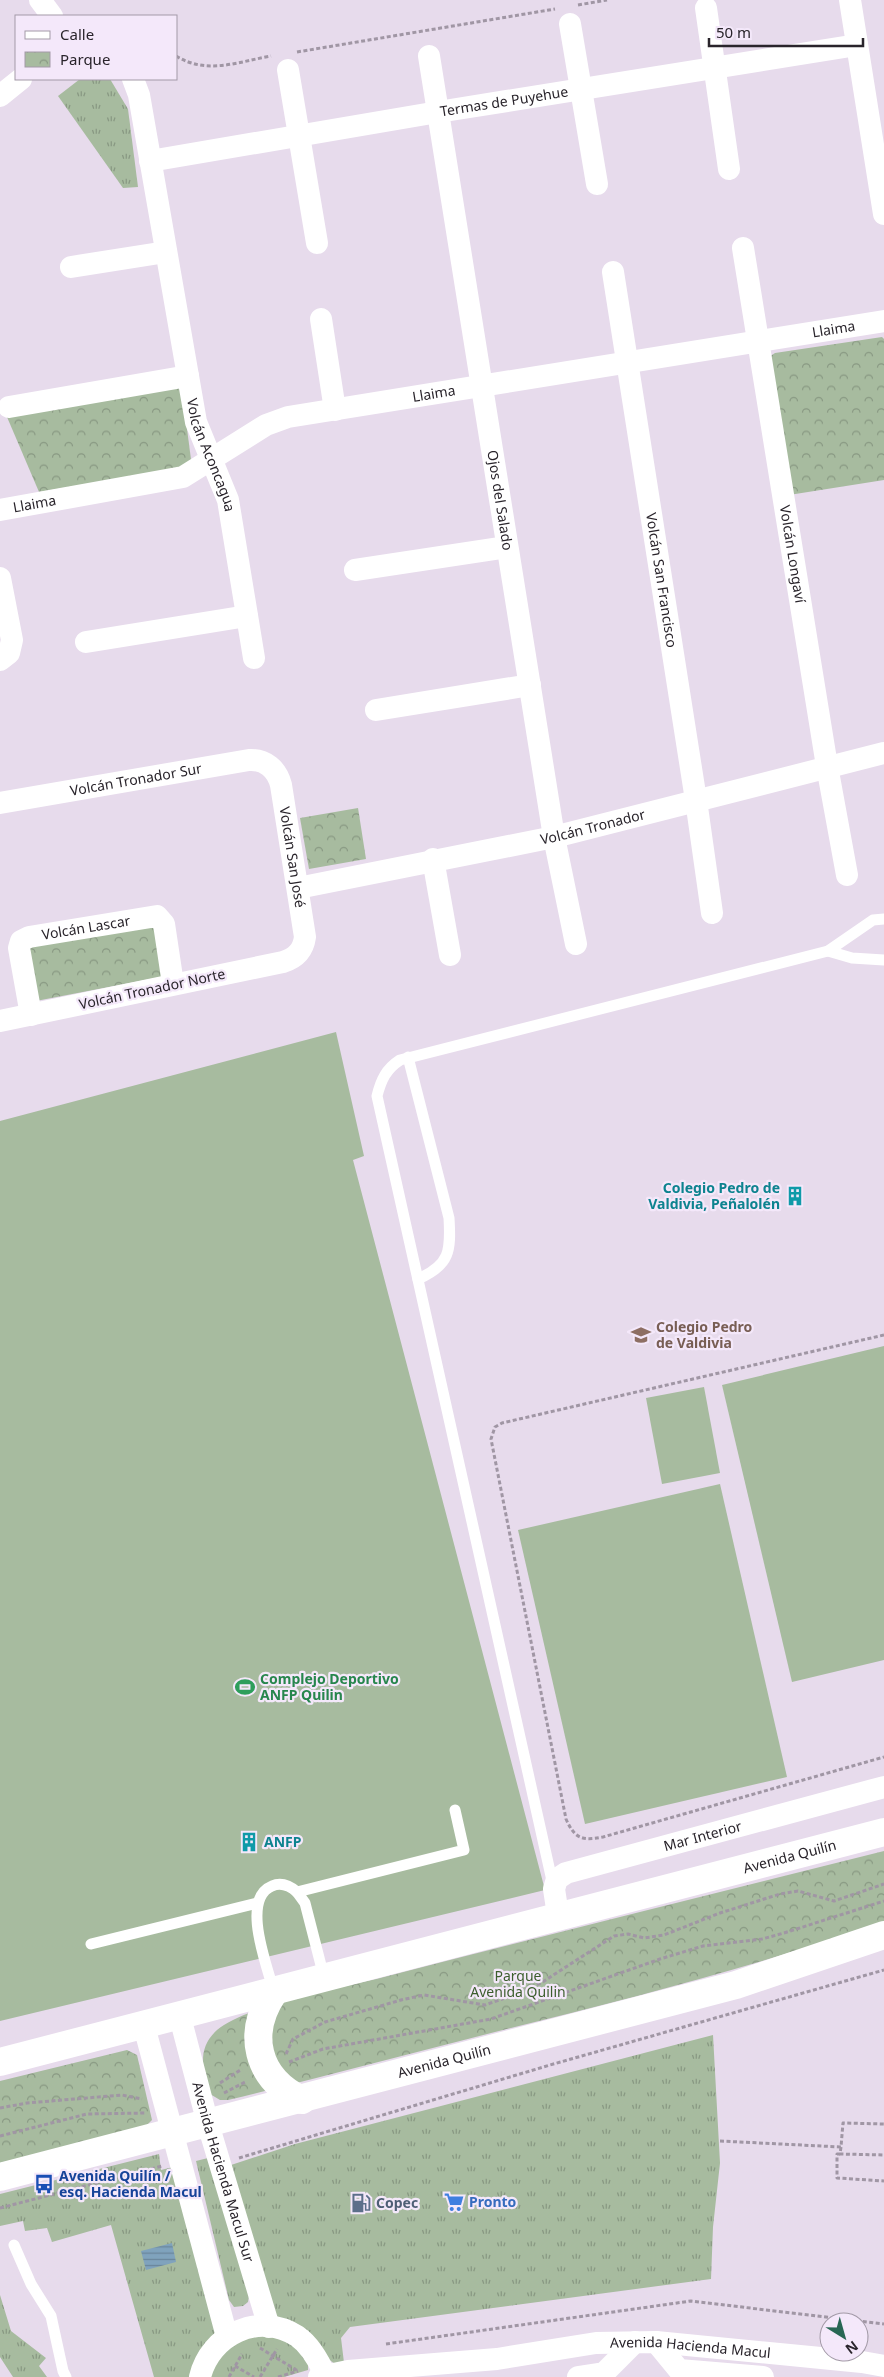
<svg xmlns="http://www.w3.org/2000/svg" width="884" height="2377" viewBox="0 0 884 2377" font-family="'Noto Sans',sans-serif">
<style>
.grass{fill:url(#grass-tufts)}
.park{fill:url(#park-crowns)}
.pitch{fill:#a7bb9f}
.water{fill:url(#water-rules)}
.lines{fill:none;stroke-linecap:round;stroke-linejoin:round}
.path{stroke:#a096a4;stroke-width:3;stroke-dasharray:4 2.5;stroke-linecap:butt}
.service{stroke:#fff;stroke-width:11}
.minor{stroke:#fff;stroke-width:22}
.secondary{stroke:#fff;stroke-width:28}
.labels{text-anchor:middle;stroke-width:4.5;stroke-linejoin:round;paint-order:stroke}
.street-label{font-size:14px;fill:#29242b;stroke:#f4e8fa}
.culture-label{font-size:14px;font-weight:bold;fill:#0d838f;stroke:#f4e8fa;text-anchor:end}
.education-label{font-size:14px;font-weight:bold;fill:#785e54;stroke:#f4e8fa;text-anchor:start}
.leisure-label{font-size:14px;font-weight:bold;fill:#27864d;stroke:#f4e8fa;text-anchor:start}
.park-label{font-size:14px;fill:#3c5e2d;stroke:#f4e8fa}
.transit-label{font-size:14px;font-weight:bold;fill:#164399;stroke:#f4e8fa;text-anchor:start}
.shop-label{font-size:14px;font-weight:bold;fill:#366cbe;stroke:#f4e8fa;text-anchor:start}
.service-label{font-size:14px;font-weight:bold;fill:#4e5e75;stroke:#f4e8fa;text-anchor:start}
</style>
<defs>
<pattern id="grass-tufts" width="24" height="20" patternUnits="userSpaceOnUse" patternTransform="scale(1.25)"><rect width="24" height="20" fill="#a7bb9f"/><path d="M3 7l-1-3M5 7V3M7 7l1-3M15 17l-1-3M17 17v-4M19 17l1-3" fill="none" stroke="#889882"/></pattern>
<pattern id="park-crowns" width="20" height="18" patternUnits="userSpaceOnUse" patternTransform="scale(1.25)"><rect width="20" height="18" fill="#a7bb9f"/><path d="M2 6a3 3 0 1 1 6 0M12 15a3 3 0 1 1 6 0" fill="none" stroke="#889882"/></pattern>
<pattern id="water-rules" width="6" height="5" patternUnits="userSpaceOnUse" patternTransform="scale(1.25)"><rect width="6" height="5" fill="#80a3bd"/><path d="M0 2.5h6" fill="none" stroke="#69859a"/></pattern>
</defs>
<rect width="100%" height="100%" fill="#e7dbec"/>
<g class="grass">
<path d="M80,79H110L128,109L138,187L123,188L58,96Z"/>
<path d="M713,2035L720,2163L713,2227L711,2279L350,2327L341,2338L345,2371L272,2319L231,2165L295,2144Z"/>
<path d="M159,2154L161,2170L177,2166L219,2334L195,2377H154L111,2225L52,2242L47,2228L25,2231L23,2221L0,2226V2194Z"/>
<path d="M212,2157L249,2296L248,2302L243,2306L234,2307L229,2300L196,2161Z"/>
<path d="M0,2295L11,2331L46,2358L39,2366L47,2377H13L0,2357Z"/>
<path d="M240,2333L290,2337L308,2362V2370L284,2377H210V2366Z"/>
</g>
<g class="park">
<path d="M882,337L884,339V480L789,495L766,359L775,353Z"/>
<path d="M181,383L192,467L39,492L7,417Z"/>
<path d="M358,808L366,859L309,869L300,818Z"/>
<path d="M155,921L166,976L36,1001L29,943Z"/>
<path d="M884,1851V1921C760,1966 631,1998 503,2030C411,2053 320,2078 228,2100H220L210,2094C203,2071 196,2049 217,2030C244,2006 345,1987 384,1977C550,1934 717,1893 884,1851Z"/>
<path d="M127,2050L137,2055L152,2120L144,2128L0,2163V2081Z"/>
</g>
<g class="pitch">
<path d="M336,1032L364,1156L353,1160L545,1890L0,2021V1121Z"/>
<path d="M884,1346V1660L792,1682L722,1385Z"/>
<path d="M704,1387L720,1473L662,1484L646,1398Z"/>
<path d="M720,1484L787,1777L585,1824L518,1530Z"/>
</g>
<path class="water" d="M172,2243L176,2262L146,2270L141,2251Z"/>
<g class="lines">
<g class="path">
<path d="M578,5L607,0"/>
<path d="M297,52L555,9"/>
<path d="M176,56C207,75 237,62 271,56"/>
<path d="M884,1335L502,1423L495,1427L491,1439L566,1819C575,1839 582,1841 603,1837L884,1757"/>
<path d="M286,2054L293,2039L325,2022L401,2000L424,1995L485,2005L508,1997L541,1983L614,1936L628,1934L644,1938L664,1935L720,1913L780,1894L798,1891L834,1901L884,1884"/>
<path d="M289,2062L323,2049L491,2019L660,1959L703,1946L762,1939L784,1933L884,1901"/>
<path d="M220,2083L242,2069"/>
<path d="M224,2093L247,2081"/>
<path d="M0,2108L27,2103L122,2095L142,2099"/>
<path d="M0,2136L87,2114L146,2113"/>
<path d="M720,2141L841,2147L843,2123L884,2124"/>
<path d="M841,2147L840,2154L884,2155"/>
<path d="M840,2154H837V2178L884,2181"/>
<path d="M239,2158L550,2065L884,1970"/>
<path d="M0,2208L162,2166"/>
<path d="M386,2344L691,2301L884,2324"/>
<path d="M260,2348L298,2371"/>
<path d="M235,2366L254,2377"/>
<path d="M229,2377L242,2354"/>
<path d="M260,2377L277,2349"/>
<path d="M278,2377L298,2371"/>
</g>
<g class="service">
<path d="M828,951L852,958L884,960"/>
<path d="M408,1057L449,1218C451,1251 450,1265 418,1279"/>
<path d="M553,1885L377,1096C381,1080 386,1069 400,1060L828,951L873,920L884,919"/>
<path d="M297,1892L305,1903L324,1977"/>
<path d="M91,1944L257,1903"/>
<path d="M274,1992C268,1968 240,1899 272,1886C281,1882 290,1886 297,1892L464,1850L455,1810"/>
<path d="M14,2245L31,2284L51,2316L63,2371L66,2377"/>
</g>
<g class="minor">
<path d="M40,0L52,16"/>
<path d="M850,0L884,214"/>
<path d="M706,8L729,169"/>
<path d="M570,24L597,184"/>
<path id="s1" d="M429,56L554,837L576,944"/>
<path d="M288,70L317,243"/>
<path id="s2" d="M133,79L139,95L196,422L228,500L254,658"/>
<path d="M0,96L21,79"/>
<path id="s3" d="M150,161L438,112L857,45"/>
<path id="s4" d="M743,248L827,766L847,875"/>
<path d="M71,267L166,252"/>
<path id="s5" d="M613,272L696,800L712,913"/>
<path d="M321,319L335,410"/>
<path d="M9,407L188,376"/>
<path id="s6" d="M0,510L183,477L266,425L288,417L884,321"/>
<path d="M355,570L507,547"/>
<path d="M0,578L12,640L9,653L0,660"/>
<path d="M86,642L247,616"/>
<path d="M376,710L530,685"/>
<path id="s7" d="M0,803L249,760C265,759 277,769 281,785L305,937C303,951 296,958 283,962L0,1021"/>
<path d="M433,859L450,955"/>
<path id="s8" d="M298,888L554,837L884,753"/>
<path id="s9" d="M31,1015L19,948L21,941L29,937L157,916L164,924L173,984"/>
<path id="s10" d="M558,1915L554,1889L557,1879L566,1873L884,1787"/>
<path id="s11" d="M180,2017L208,2124L269,2327"/>
<path d="M144,2026L227,2337"/>
<path d="M656,2342L679,2370L763,2377"/>
<path d="M200,2377C210,2335 258,2311 297,2336C310,2345 320,2363 326,2377"/>
<path id="s12" d="M319,2377L348,2371L497,2359L596,2343L656,2342L862,2362L884,2366"/>
<path d="M578,2377L604,2373L635,2342"/>
</g>
<g class="secondary">
<path d="M274,1992C246,2033 256,2078 302,2100"/>
<path id="s13" d="M0,2062L884,1832"/>
<path id="s14" d="M0,2177L736,1985L884,1935"/>
</g>
</g>
<defs>
<symbol id="building-bare" viewBox="-9 -9 18 18"><path d="M-4-6H4V6H1V3H-1V6H-4ZM-2.5-4.3h1.7v1.8h-1.7ZM.8-4.3h1.7v1.8H.8ZM-2.5-1h1.7V.8h-1.7ZM.8-1h1.7V.8H.8Z" fill="#0f9aa8" stroke="#f4e8fa" stroke-width="2.5" paint-order="stroke"/></symbol>
<symbol id="school-bare" viewBox="-9 -9 18 18"><path d="M0-5L7-2L0 1L-7-2ZM-4 1L0 2.5L4 1V4Q0 6-4 4Z" fill="#8d6e63" stroke="#f4e8fa" stroke-width="2.5" paint-order="stroke"/></symbol>
<symbol id="stadium-bare" viewBox="-9 -9 18 18"><path d="M0-5a6.5 5 0 1 0 0 10a6.5 5 0 1 0 0-10ZM-3.5-1.8h7v3.6h-7Z" fill="#2e9e5b" stroke="#f4e8fa" stroke-width="2.5" paint-order="stroke"/></symbol>
<symbol id="bus-bare" viewBox="-9 -9 18 18"><path d="M-5-6H5V4H4V6H2V4H-2V6H-4V4H-5ZM-3.5-4V0h7V-4ZM-3.5 1.2v1.5H-2V1.2ZM2 1.2v1.5H3.5V1.2Z" fill="#1a4fb4" stroke="#f4e8fa" stroke-width="2.5" paint-order="stroke"/></symbol>
<symbol id="supermarket-bare" viewBox="-9 -9 18 18"><path d="M-6-5.5h2.5l.6 2H6L4.5 2H-2.5L-4.4-4H-6ZM-1.5 3.2a1.3 1.3 0 1 0 .1 0ZM3 3.2a1.3 1.3 0 1 0 .1 0Z" fill="#3f7fe0" stroke="#f4e8fa" stroke-width="2.5" paint-order="stroke"/></symbol>
<symbol id="fuel-bare" viewBox="-9 -9 18 18"><path d="M-5.5-6h7V0h2V4h1.3V-2.5L3-4.5l.8-.8L6-3V5H2.5V1h-1V6h-7ZM-4.2-4.7v3.2H.2V-4.7Z" fill="#5c6f8a" stroke="#f4e8fa" stroke-width="2.5" paint-order="stroke"/></symbol>
</defs>
<g fill-rule="evenodd">
<use href="#building-bare" x="781" y="1182" width="28" height="28"/>
<use href="#school-bare" x="627" y="1321" width="28" height="28"/>
<use href="#stadium-bare" x="231" y="1673" width="28" height="28"/>
<use href="#building-bare" x="235" y="1828" width="28" height="28"/>
<use href="#bus-bare" x="30" y="2170" width="28" height="28"/>
<use href="#supermarket-bare" x="440" y="2188" width="28" height="28"/>
<use href="#fuel-bare" x="347" y="2189" width="28" height="28"/>
</g>
<g class="labels">
<g class="street-label">
<text dy="5" stroke="none"><textPath href="#s3" startOffset="359">Termas de Puyehue</textPath></text>
<text dy="5" stroke="none"><textPath href="#s6" startOffset="860">Llaima</textPath></text>
<text dy="5" stroke="none"><textPath href="#s6" startOffset="455">Llaima</textPath></text>
<text dy="5" stroke="none"><textPath href="#s2" startOffset="385">Volcán Aconcagua</textPath></text>
<text dy="5" stroke="none"><textPath href="#s1" startOffset="450">Ojos del Salado</textPath></text>
<text dy="5" stroke="none"><textPath href="#s6" startOffset="35">Llaima</textPath></text>
<text dy="5" stroke="none"><textPath href="#s4" startOffset="310">Volcán Longaví</textPath></text>
<text dy="5" stroke="none"><textPath href="#s5" startOffset="312">Volcán San Francisco</textPath></text>
<text dy="5" stroke="none"><textPath href="#s7" startOffset="138">Volcán Tronador Sur</textPath></text>
<text dy="5" stroke="none"><textPath href="#s8" startOffset="301">Volcán Tronador</textPath></text>
<text dy="5" stroke="none"><textPath href="#s7" startOffset="370">Volcán San José</textPath></text>
<text dy="5" stroke="none"><textPath href="#s9" startOffset="142">Volcán Lascar</textPath></text>
<text transform="translate(152 989) rotate(-12)" y="5">Volcán Tronador Norte</text>
<text dy="5" stroke="none"><textPath href="#s10" startOffset="189">Mar Interior</textPath></text>
<text dy="5" stroke="none"><textPath href="#s13" startOffset="816">Avenida Quilín</textPath></text>
<text dy="5" stroke="none"><textPath href="#s14" startOffset="459">Avenida Quilín</textPath></text>
<text dy="5" stroke="none"><textPath href="#s11" startOffset="161">Avenida Hacienda Macul Sur</textPath></text>
<text dy="5" stroke="none"><textPath href="#s12" startOffset="374">Avenida Hacienda Macul</textPath></text>
</g>
<g class="culture-label">
<text x="780" y="1193">Colegio Pedro de<tspan x="780" dy="16">Valdivia, Peñalolén</tspan></text>
<text x="264" y="1847" text-anchor="start">ANFP</text>
</g>
<g class="education-label">
<text x="656" y="1332">Colegio Pedro<tspan x="656" dy="16">de Valdivia</tspan></text>
</g>
<g class="leisure-label">
<text x="260" y="1684">Complejo Deportivo<tspan x="260" dy="16">ANFP Quilin</tspan></text>
</g>
<g class="park-label">
<text x="518" y="1981">Parque<tspan x="518" dy="16">Avenida Quilin</tspan></text>
</g>
<g class="transit-label">
<text x="59" y="2181">Avenida Quilín /<tspan x="59" dy="16">esq. Hacienda Macul</tspan></text>
</g>
<g class="shop-label">
<text x="469" y="2207">Pronto</text>
</g>
<g class="service-label">
<text x="376" y="2208">Copec</text>
</g>
</g>
<rect x="15" y="15" width="162" height="65" fill="#f4e8fa" stroke="#a39aa7"/>
<rect x="25" y="31" width="25" height="8" fill="#ffffff" stroke="#a39aa7"/>
<text x="60" y="40" font-size="15" fill="#29242b">Calle</text>
<rect x="25" y="52" width="25" height="15" fill="url(#park-crowns)" stroke="#a39aa7"/>
<text x="60" y="65" font-size="15" fill="#29242b">Parque</text>
<g transform="translate(844 2337) rotate(143)"><circle r="24" fill="#f4e8fa" stroke="#a39aa7"/>
<path d="M0-4L9 19L0 12L-9 19Z" fill="#286754"/>
<text y="-8" font-size="14" font-weight="bold" text-anchor="middle" fill="#29242b">N</text>
</g>
<path d="M709 38v8h154v-8" fill="none" stroke="#29242b" stroke-width="2.5"/>
<text x="716" y="38" font-size="15" fill="#29242b" stroke="#f4e8fa" stroke-width="4" paint-order="stroke">50 m</text>
</svg>
